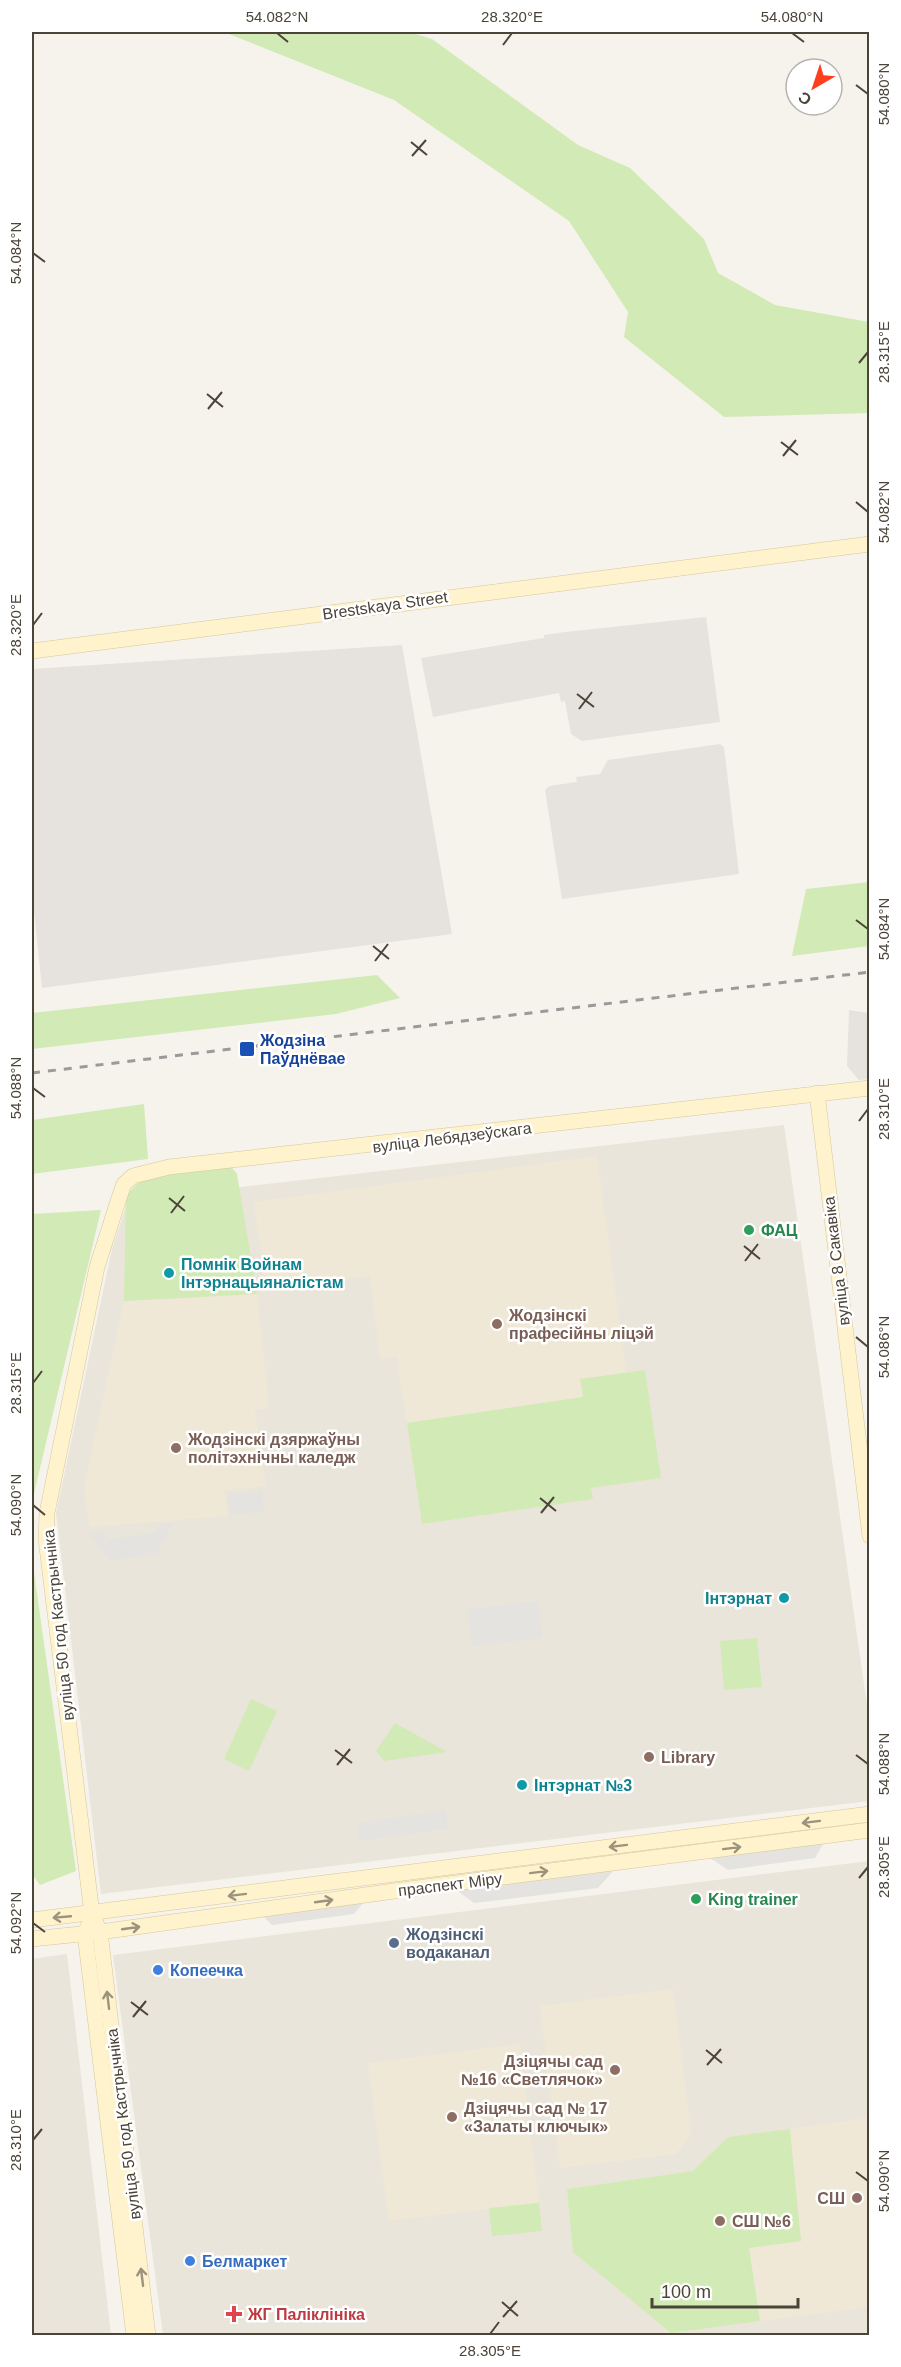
<svg xmlns="http://www.w3.org/2000/svg" width="901" height="2367" viewBox="0 0 901 2367" font-family="Arial,sans-serif">
<style>
.residential{fill:#eae5da}
.industrial{fill:#e6e2dd}
.education{fill:#efe8d6}
.green{fill:#d2eab5}
.parking{fill:#e5e3e0}
.lines{fill:none;stroke-linecap:round;stroke-linejoin:round}
.secondary-casing{stroke:#d6c79b;stroke-width:16}
.secondary{stroke:#fff3cd;stroke-width:15}
.rail{stroke:#9a9a9a;stroke-width:3;stroke-dasharray:8 8;stroke-linecap:butt}
.oneway{stroke:#9c937c}
.ticks{fill:none;stroke:#4b4439;stroke-width:2}
.transit-dot{fill:#1a4fb4;stroke:#fff;stroke-width:2}
.leisure-dot{fill:#2e9e5b;stroke:#fff;stroke-width:2}
.culture-dot{fill:#0f9aa8;stroke:#fff;stroke-width:2}
.education-dot{fill:#8d6e63;stroke:#fff;stroke-width:2}
.service-dot{fill:#5c6f8a;stroke:#fff;stroke-width:2}
.shop-dot{fill:#3f7fe0;stroke:#fff;stroke-width:2}
.health-dot{fill:#e0444e;stroke:#fff;stroke-width:2}
.labels{text-anchor:middle;stroke-width:5;stroke-linejoin:round;paint-order:stroke}
.street-label{font-size:16px;fill:#4b4439;stroke:#fff}
.transit-label{font-size:16px;font-weight:bold;fill:#164399;stroke:#fff;text-anchor:start}
.leisure-label{font-size:16px;font-weight:bold;fill:#27864d;stroke:#fff;text-anchor:start}
.culture-label{font-size:16px;font-weight:bold;fill:#0d838f;stroke:#fff;text-anchor:start}
.education-label{font-size:16px;font-weight:bold;fill:#785e54;stroke:#fff;text-anchor:start}
.service-label{font-size:16px;font-weight:bold;fill:#4e5e75;stroke:#fff;text-anchor:start}
.shop-label{font-size:16px;font-weight:bold;fill:#366cbe;stroke:#fff;text-anchor:start}
.health-label{font-size:16px;font-weight:bold;fill:#be3a42;stroke:#fff;text-anchor:start}
.neatline{fill:none;stroke:#4b4439;stroke-width:2}
.ticks-label{font-size:15px;text-anchor:middle;fill:#4b4439}
</style>
<rect width="100%" height="100%" fill="#f6f3ec"/>
<g class="residential">
<path d="M784,1125L869,1719V1801L101,1894L56,1513L112,1249L128,1200Z"/>
<path d="M869,1861V2335H163L113,1955Z"/>
<path d="M67,1954L111,2335H32V1959Z"/>
</g>
<g class="industrial">
<path d="M706,617L720,722L582,741L571,734L565,701L561,702L559,693L433,717L421,658L544,638V635L565,632Z"/>
<path d="M402,645L452,934L42,988L32,893V669Z"/>
<path d="M720,744L724,747L739,874L562,899L545,790L549,786L577,782L576,777L600,774L608,760Z"/>
<path d="M849,1010L869,1013V1079L859,1080L847,1066Z"/>
</g>
<g class="education">
<path d="M597,1156L626,1372L645,1370L661,1478L591,1488L593,1499L422,1524L397,1357L380,1359L370,1276L266,1290L254,1202Z"/>
<path d="M257,1294L269,1408L255,1410L266,1486L224,1491L228,1516L90,1527L84,1488L124,1301Z"/>
<path d="M673,1989L691,2134L676,2154L560,2168L540,2006Z"/>
<path d="M520,2044L539,2203L389,2221L368,2063Z"/>
<path d="M869,2118V2307L671,2333L573,2252L567,2189L693,2171L728,2137Z"/>
</g>
<g class="green">
<path d="M224,32H409L432,39L578,145L630,168L704,239L718,273L775,305L869,322V413L724,417L624,337L628,312L569,221L394,100Z"/>
<path d="M869,882V946L792,956L806,889Z"/>
<path d="M377,975L400,998L336,1014L32,1049V1013Z"/>
<path d="M144,1104L148,1159L32,1174V1120Z"/>
<path d="M230,1165L237,1174L257,1294L124,1301L126,1195L146,1175Z"/>
<path d="M101,1210L32,1502V1214Z"/>
<path d="M645,1370L661,1478L591,1488L593,1499L422,1524L407,1423L583,1397L580,1379Z"/>
<path d="M32,1558L76,1871L40,1885L32,1874Z"/>
<path d="M757,1638L762,1687L724,1690L720,1641Z"/>
<path d="M251,1699L277,1711L249,1771L224,1759Z"/>
<path d="M395,1723L447,1752L384,1761L376,1751Z"/>
<path d="M790,2129L801,2241L749,2248L760,2321L671,2333L573,2252L567,2189L693,2171L728,2137Z"/>
<path d="M539,2203L542,2231L492,2236L489,2208Z"/>
</g>
<g class="parking">
<path d="M262,1491L264,1512L230,1515L228,1494Z"/>
<path d="M174,1522L156,1554L110,1561L88,1533L100,1532L110,1539L154,1533L161,1524Z"/>
<path d="M538,1601L542,1638L472,1646L467,1609Z"/>
<path d="M446,1810L448,1829L360,1841L357,1823Z"/>
<path d="M825,1841L815,1858L728,1870L707,1856Z"/>
<path d="M615,1869L598,1888L474,1903L455,1889Z"/>
<path d="M363,1903L354,1914L272,1925L262,1915Z"/>
</g>
<g class="lines">
<defs>
<g id="secondary">
<path d="M32,651L870,544"/>
<path d="M817,1093L870,1536"/>
<path d="M32,1920L870,1814"/>
<path d="M88,1926L85,1934L134,2336"/>
<path d="M32,1939L100,1932L394,1891L870,1830"/>
<path d="M148,2336L100,1932L92,1914L46,1539L47,1513L97,1267L120,1195L124,1184L133,1176L169,1167L870,1088"/>
</g>
</defs>
<use href="#secondary" class="secondary-casing"/>
<use href="#secondary" class="secondary"/>
<path class="rail" d="M32,1073L870,972"/>
</g>
<defs><path id="oneway-shaft" d="M-6 0H5M1.5-3L5.5 0L1.5 3" fill="none" stroke-width="1.6" stroke-linecap="round" stroke-linejoin="round" transform="scale(1.5)"/></defs>
<g class="oneway">
<use href="#oneway-shaft" transform="translate(811 1822) rotate(173)"/>
<use href="#oneway-shaft" transform="translate(618 1846) rotate(173)"/>
<use href="#oneway-shaft" transform="translate(732 1848) rotate(-7)"/>
<use href="#oneway-shaft" transform="translate(539 1872) rotate(-7)"/>
<use href="#oneway-shaft" transform="translate(237 1895) rotate(173)"/>
<use href="#oneway-shaft" transform="translate(324 1901) rotate(-8)"/>
<use href="#oneway-shaft" transform="translate(62 1917) rotate(175)"/>
<use href="#oneway-shaft" transform="translate(131 1928) rotate(-8)"/>
<use href="#oneway-shaft" transform="translate(108 2000) rotate(-97)"/>
<use href="#oneway-shaft" transform="translate(142 2277) rotate(-97)"/>
</g>
<path class="ticks" d="M277,33L288,42M792,33L804,42M503,45L512,33M856,85L868,94M411,142L427,155M412,156L426,140M33,253L45,262M859,363L868,352M207,394L223,407M208,409L222,392M781,442L798,455M783,456L796,440M856,502L868,512M33,625L42,613M577,694L594,707M579,709L592,692M856,920L868,929M373,946L389,959M375,961L388,944M33,1088L45,1097M859,1121L868,1109M169,1198L185,1211M171,1213L184,1196M744,1246L760,1259M745,1261L758,1244M856,1337L868,1347M33,1383L42,1371M540,1498L556,1511M33,1505L45,1515M541,1513L554,1497M335,1750L352,1763M856,1755L868,1764M337,1765L350,1749M859,1878L868,1867M33,1923L45,1932M131,2002L148,2015M133,2017L146,2001M706,2050L722,2063M707,2065L721,2049M33,2140L42,2129M856,2172L868,2181M502,2302L518,2316M503,2317L517,2301M490,2334L499,2322"/>
<rect class="transit-dot" x="239" y="1041" width="16" height="16" rx="3"/>
<g class="leisure-dot">
<circle cx="749" cy="1230" r="6"/>
<circle cx="696" cy="1899" r="6"/>
</g>
<g class="culture-dot">
<circle cx="169" cy="1273" r="6"/>
<circle cx="784" cy="1598" r="6"/>
<circle cx="522" cy="1785" r="6"/>
</g>
<g class="education-dot">
<circle cx="497" cy="1324" r="6"/>
<circle cx="176" cy="1448" r="6"/>
<circle cx="649" cy="1757" r="6"/>
<circle cx="615" cy="2070" r="6"/>
<circle cx="452" cy="2117" r="6"/>
<circle cx="857" cy="2198" r="6"/>
<circle cx="720" cy="2221" r="6"/>
</g>
<circle class="service-dot" cx="394" cy="1943" r="6"/>
<g class="shop-dot">
<circle cx="158" cy="1970" r="6"/>
<circle cx="190" cy="2261" r="6"/>
</g>
<path class="health-dot" d="M231 2305h6v6h6v6h-6v6h-6v-6h-6v-6h6z"/>
<g class="labels">
<g class="street-label">
<text transform="translate(385 605) rotate(-8)" y="6">Brestskaya Street</text>
<text transform="translate(452 1137) rotate(-7)" y="6">вуліца Лебядзеўскага</text>
<text transform="translate(836 1261) rotate(-97)" y="6">вуліца 8 Сакавіка</text>
<text transform="translate(58 1625) rotate(-96)" y="6">вуліца 50 год Кастрычніка</text>
<text transform="translate(450 1884) rotate(-7)" y="6">праспект Міру</text>
<text transform="translate(123 2124) rotate(-97)" y="6">вуліца 50 год Кастрычніка</text>
</g>
<g class="transit-label">
<text x="260" y="1046">Жодзіна<tspan x="260" dy="18">Паўднёвае</tspan></text>
</g>
<g class="leisure-label">
<text x="761" y="1236">ФАЦ</text>
<text x="708" y="1905">King trainer</text>
</g>
<g class="culture-label">
<text x="181" y="1270">Помнік Войнам<tspan x="181" dy="18">Інтэрнацыяналістам</tspan></text>
<text x="772" y="1604" text-anchor="end">Інтэрнат</text>
<text x="534" y="1791">Інтэрнат №3</text>
</g>
<g class="education-label">
<text x="509" y="1321">Жодзінскі<tspan x="509" dy="18">прафесійны ліцэй</tspan></text>
<text x="188" y="1445">Жодзінскі дзяржаўны<tspan x="188" dy="18">політэхнічны каледж</tspan></text>
<text x="661" y="1763">Library</text>
<text x="603" y="2067" text-anchor="end">Дзіцячы сад<tspan x="603" dy="18">№16 «Светлячок»</tspan></text>
<text x="464" y="2114">Дзіцячы сад № 17<tspan x="464" dy="18">«Залаты ключык»</tspan></text>
<text x="845" y="2204" text-anchor="end">СШ</text>
<text x="732" y="2227">СШ №6</text>
</g>
<g class="service-label">
<text x="406" y="1940">Жодзінскі<tspan x="406" dy="18">водаканал</tspan></text>
</g>
<g class="shop-label">
<text x="170" y="1976">Копеечка</text>
<text x="202" y="2267">Белмаркет</text>
</g>
<g class="health-label">
<text x="248" y="2320">ЖГ Паліклініка</text>
</g>
</g>
<rect width="901" height="2367" fill="none" stroke="#ffffff" stroke-width="66"/>
<g transform="translate(814 87) rotate(219)"><circle r="28" fill="#ffffff" stroke="#b7b4b0" stroke-width="1.5"/>
<path d="M0-4.5L10 22L0 15L-10 22Z" fill="#fc3f1d"/>
<text y="-9" font-size="16" font-weight="bold" text-anchor="middle" fill="#4b4439">С</text>
</g>
<path d="M652 2298v9h146v-9" fill="none" stroke="#4b4439" stroke-width="3"/>
<text x="661" y="2298" font-size="18" fill="#4b4439" stroke="#ffffff" stroke-width="4.5" paint-order="stroke">100 m</text>
<rect x="33" y="33" width="835" height="2301" class="neatline"/>
<g class="ticks-label">
<text x="277" y="22">54.082°N</text>
<text x="512" y="22">28.320°E</text>
<text x="792" y="22">54.080°N</text>
<text transform="translate(884 94) rotate(-90)" y="5">54.080°N</text>
<text transform="translate(16 253) rotate(-90)" y="5">54.084°N</text>
<text transform="translate(884 352) rotate(-90)" y="5">28.315°E</text>
<text transform="translate(884 512) rotate(-90)" y="5">54.082°N</text>
<text transform="translate(16 625) rotate(-90)" y="5">28.320°E</text>
<text transform="translate(884 929) rotate(-90)" y="5">54.084°N</text>
<text transform="translate(16 1088) rotate(-90)" y="5">54.088°N</text>
<text transform="translate(884 1109) rotate(-90)" y="5">28.310°E</text>
<text transform="translate(884 1347) rotate(-90)" y="5">54.086°N</text>
<text transform="translate(16 1383) rotate(-90)" y="5">28.315°E</text>
<text transform="translate(16 1505) rotate(-90)" y="5">54.090°N</text>
<text transform="translate(884 1764) rotate(-90)" y="5">54.088°N</text>
<text transform="translate(884 1867) rotate(-90)" y="5">28.305°E</text>
<text transform="translate(16 1923) rotate(-90)" y="5">54.092°N</text>
<text transform="translate(16 2140) rotate(-90)" y="5">28.310°E</text>
<text transform="translate(884 2181) rotate(-90)" y="5">54.090°N</text>
<text x="490" y="2356">28.305°E</text>
</g>
</svg>
